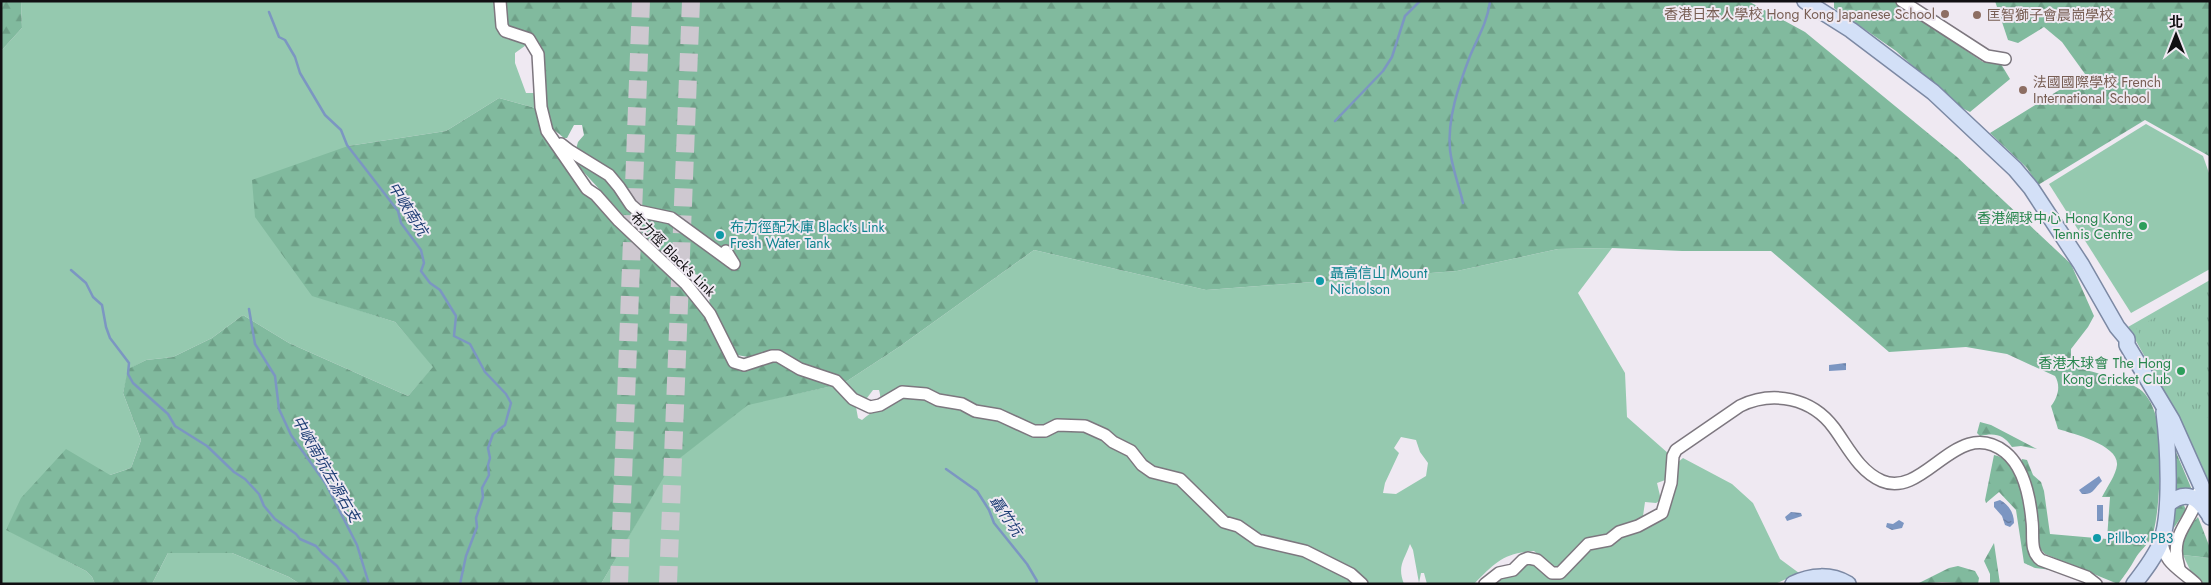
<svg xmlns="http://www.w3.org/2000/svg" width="2211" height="585" viewBox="0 0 2211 585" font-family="Jost,'Noto Sans TC',sans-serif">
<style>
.grass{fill:#95c9af;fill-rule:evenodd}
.forest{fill:url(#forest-firs)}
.park{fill:url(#park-tufts)}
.water{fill:url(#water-ripples)}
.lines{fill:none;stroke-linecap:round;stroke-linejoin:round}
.stream{stroke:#7c96c2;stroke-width:2.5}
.highway-tunnel{stroke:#cec8d0;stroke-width:18;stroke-dasharray:18 9;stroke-linecap:butt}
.minor-casing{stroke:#7d777f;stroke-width:14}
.major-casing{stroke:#7c89a4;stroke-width:18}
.minor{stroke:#fff;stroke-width:11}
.major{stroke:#d3e0f7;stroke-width:15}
.education-dot{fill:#8d6e63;stroke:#efe9f2;stroke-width:2}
.leisure-dot{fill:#2e9e5b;stroke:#efe9f2;stroke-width:2}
.culture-dot{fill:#0f9aa8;stroke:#efe9f2;stroke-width:2}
.labels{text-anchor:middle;stroke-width:4;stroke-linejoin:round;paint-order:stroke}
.education-label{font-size:14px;fill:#785e54;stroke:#efe9f2;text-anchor:start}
.leisure-label{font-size:14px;fill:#27864d;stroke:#efe9f2;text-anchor:end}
.culture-label{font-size:14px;fill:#0d838f;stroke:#efe9f2;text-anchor:start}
.street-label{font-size:14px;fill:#110f12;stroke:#efe9f2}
.water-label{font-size:15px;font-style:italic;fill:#1d3d74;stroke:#efe9f2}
</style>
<defs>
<pattern id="forest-firs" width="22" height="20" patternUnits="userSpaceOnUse" patternTransform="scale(1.25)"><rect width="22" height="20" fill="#81ba9e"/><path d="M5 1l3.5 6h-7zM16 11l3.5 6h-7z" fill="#6e9f87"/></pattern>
<pattern id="park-tufts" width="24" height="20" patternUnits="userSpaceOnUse" patternTransform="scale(1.25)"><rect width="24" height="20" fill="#95c9af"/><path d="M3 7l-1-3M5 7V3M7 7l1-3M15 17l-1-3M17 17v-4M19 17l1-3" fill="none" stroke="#7fab96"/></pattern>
<pattern id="water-ripples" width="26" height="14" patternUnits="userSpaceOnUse" patternTransform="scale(1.25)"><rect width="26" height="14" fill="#7c96c2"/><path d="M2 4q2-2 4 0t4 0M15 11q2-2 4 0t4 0" fill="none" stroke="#64799c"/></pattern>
</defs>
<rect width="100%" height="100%" fill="#efe9f2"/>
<g class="grass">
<path d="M21,1H496V19L529,43L515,53V63L526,93H534V105L539,106V109L499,98L446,131L348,146L312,295L395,322L434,367L408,396L289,343L243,315L212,338L173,357L146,360L129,369L123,393L141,440L131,468L110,475L6,529L86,571L92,577L95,584H1V51L22,28Z"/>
<path d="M2146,124L2203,156L2210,176V269L2131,313L2049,184Z"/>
<path d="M1612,248L1578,293L1625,373L1627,417L1669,454L1668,479L1657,483L1661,500L1656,503L1645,502L1643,516L1611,534L1579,544L1557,567H1553L1534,551C1503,553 1495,563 1474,584H1427L1424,573H1421L1419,583L1413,550L1410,544C1404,561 1397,566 1404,584H601L670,465L748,404L837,385L856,407L858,418L862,420C874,410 884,408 879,390H873L867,398L859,399L844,383L899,347L1034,250L1206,290L1457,271L1558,249ZM1401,437L1416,440L1420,452L1428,463L1426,476L1396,494L1383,493L1385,483L1399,453L1394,448Z"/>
<path d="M2210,280V484L2161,385L2128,327Z"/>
<path d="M1683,458L1732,484L1753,503L1780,559L1799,573L1775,584H1487L1528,560L1556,575L1582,552L1656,519L1677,463Z"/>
<path d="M168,553H232L289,577L300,584H152Z"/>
<path d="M2183,555L2210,558V584H2204L2191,572Z"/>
</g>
<g class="forest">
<path d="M1,1H21L22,28L1,51Z"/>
<path d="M506,1H1748L1805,32L1957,157L2071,264L2094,316L2088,327L2071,349V366C2088,371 2130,380 2142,391C2151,399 2156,414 2158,425C2162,444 2160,522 2151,538C2147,546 2139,551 2135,559C2130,568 2125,575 2118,584L2045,554L2039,547L2037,523L2021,462L2022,459L2027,460L2033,475L2041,482L2044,491L2050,534L2107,539L2110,497H2102C2107,487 2116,475 2117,465C2119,445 2074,434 2058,429L2051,406C2058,397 2061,386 2055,376L2007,354L1966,347L1889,352L1771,251H1682L1612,248L1558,249L1457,271L1206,290L1034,250L899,347L844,383L772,352L748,357L737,355L710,306L708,290L698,275L684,271L667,257L623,215L579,167L569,152L576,149L578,142L584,135L582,125H574L567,138H564L553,129L545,106L543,55L507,24Z"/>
<path d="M1834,1H1893L1983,62L2001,64L2010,79L1970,112L1956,105L1896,51L1834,8Z"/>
<path d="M1995,1H2210V159L2209,156L2145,120L2038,185L2027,168L1990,133L2085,74L2062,42L2044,27L2018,43L2008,40Z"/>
<path d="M499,98L539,109L586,189L709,315L734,364L772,358L837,385L748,405L671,465L601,584H300L289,577L232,553H168L152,584H95L92,577L86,571L6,530L21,498L66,449L110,475L131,468L141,440L123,393L128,369L146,360L173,357L212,338L243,315L289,343L408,396L433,367L395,322L312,296L255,217L252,180L348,146L446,131Z"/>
<path d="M1980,422L1991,425L2037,449L2021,446L2012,447C2003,434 1995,433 1980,436L1977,433Z"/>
<path d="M2168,433L2192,490L2182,488L2170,492Z"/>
<path d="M1994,455C2017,459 2025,496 2027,516C2028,528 2024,545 2030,555C2035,564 2043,567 2052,570L2035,568L2024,563L2016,510L1999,492L1986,503L1985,500Z"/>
<path d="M2182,501L2186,510L2173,529L2171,554C2170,549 2166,543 2167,538C2167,527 2171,506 2182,501Z"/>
<path d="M2198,517L2210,548V558L2183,555L2182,534Z"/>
<path d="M1994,543L2000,584H1990V574L1984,561Z"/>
<path d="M1958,566L1975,571L1979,578L1978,584L1942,582L1917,584L1949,568Z"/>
</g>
<path class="park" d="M2210,287V416L2195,424L2136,328Z"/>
<g class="water">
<path d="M1846,363V370L1829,371V365Z"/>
<path d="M2099,476L2102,481C2094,488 2094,495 2082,494L2079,490Z"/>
<path d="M2000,500C2009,505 2014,513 2014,523L2010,527L2005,525L2002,516L1994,507V502Z"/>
<rect x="2097" y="505" width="6" height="16"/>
<path d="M1791,512L1801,513L1802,516L1787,521L1785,517Z"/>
<path d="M1899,520L1904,523L1902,528L1892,530L1886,527L1887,523L1893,524Z"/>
</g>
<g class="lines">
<g class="stream">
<path d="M269,12L279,37L285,40L295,57L300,73L325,115L341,130L347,145L398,211L401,223L421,250L424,263L421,271L430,283L440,290L456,316L454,336L470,344L485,372L506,394L511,403L505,425L493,434L488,448L490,458L488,465L489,475L482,488L483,497L476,518L477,527L466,556L460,584"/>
<path d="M1335,121L1383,71L1392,57L1405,16L1420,1"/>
<path d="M1463,203C1459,185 1452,168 1450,150C1447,118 1459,85 1470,56C1478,37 1487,23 1490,2"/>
<path d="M71,270L86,283L93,297L102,305L106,327L110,338L129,363L128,374L133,383L168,414L175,426L207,446L234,472L245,479L259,494L264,506L275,519L296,534L300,539L316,546L322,553L337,566L350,584"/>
<path d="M249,309L255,344L275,376L279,409L291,435L326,484L357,545L369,584"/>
<path d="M946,469L977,491L989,510L994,523L1027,564L1037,581L1036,584"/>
</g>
<g class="highway-tunnel">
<path d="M619,584L641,1"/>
<path d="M668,584L691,1"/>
</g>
<defs>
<g id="minor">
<path d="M500,1L502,26L505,31L529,39L538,54L541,107L547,131L587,189L596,195L619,221L686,284L710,314L734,362L744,365L772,356H778L800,369L836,381L853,399L870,407L880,405L902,392L926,394L938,400L962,404L975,411L999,415L1034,431H1045L1057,425L1085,426L1105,435L1113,442L1131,451L1142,465L1152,472L1180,479L1224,522L1238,526L1258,540L1305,551L1351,574L1362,584"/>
<path d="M1902,1L1987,56L2005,59"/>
<path d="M561,144L570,151L609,175L619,187L631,205L638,211L671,218L734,264L726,251"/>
<path d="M2162,540C2163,563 2180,569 2196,584"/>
<path d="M2179,568C2168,531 2193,524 2198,493"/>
<path d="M1485,584L1499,573L1513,570L1523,560L1528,558L1537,560L1552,573H1560L1588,544L1609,540L1619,532L1638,526L1662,513L1671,483L1673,456L1676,450L1740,406C1773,390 1812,398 1834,428C1848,447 1859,471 1882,481C1925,499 1957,415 2005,452C2024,467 2030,499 2032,521C2034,535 2029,551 2041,560L2087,577L2096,584"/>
</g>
<g id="major">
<path d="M1805,1L1851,30L1933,92L2015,169L2031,188L2081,264L2117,327L2127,339V345L2172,420L2205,494L2210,517"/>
<path d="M2168,504C2185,490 2197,496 2208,513"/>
<path d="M1793,584C1811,575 1831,574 1848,584"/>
<path d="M2134,584C2144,571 2155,557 2161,542C2172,513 2168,444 2164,412"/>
</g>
</defs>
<use href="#minor" class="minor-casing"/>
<use href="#major" class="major-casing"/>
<use href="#minor" class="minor"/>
<use href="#major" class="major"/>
</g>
<g class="education-dot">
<circle cx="1945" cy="14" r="5"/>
<circle cx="1977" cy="15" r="5"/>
<circle cx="2023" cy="90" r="5"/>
</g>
<g class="leisure-dot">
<circle cx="2143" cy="226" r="5"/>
<circle cx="2181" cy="371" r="5"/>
</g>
<g class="culture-dot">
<circle cx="720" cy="235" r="5"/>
<circle cx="1320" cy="281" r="5"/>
<circle cx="2097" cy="538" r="5"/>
</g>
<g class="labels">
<g class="education-label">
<text x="1935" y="19" text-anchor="end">香港日本人學校 Hong Kong Japanese School</text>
<text x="1987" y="20">匡智獅子會晨崗學校</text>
<text x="2033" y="87">法國國際學校 French<tspan x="2033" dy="16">International School</tspan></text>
</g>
<g class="leisure-label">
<text x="2133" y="223">香港網球中心 Hong Kong<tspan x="2133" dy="16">Tennis Centre</tspan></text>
<text x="2171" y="368">香港木球會 The Hong<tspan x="2171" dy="16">Kong Cricket Club</tspan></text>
</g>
<g class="culture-label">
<text x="730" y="232">布力徑配水庫 Black's Link<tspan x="730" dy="16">Fresh Water Tank</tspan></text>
<text x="1330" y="278">聶高信山 Mount<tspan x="1330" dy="16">Nicholson</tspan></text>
<text x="2107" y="543">Pillbox PB3</text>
</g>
<g class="street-label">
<text transform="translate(673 254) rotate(45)" y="5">布力徑 Black's Link</text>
</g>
<g class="water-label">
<text transform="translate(408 209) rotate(58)" y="5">中峽南坑</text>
<text transform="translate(326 469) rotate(60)" y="5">中峽南坑左源右支</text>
<text transform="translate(1006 516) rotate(56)" y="5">聶竹坑</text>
</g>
</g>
<rect width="2211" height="585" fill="none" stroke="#110f12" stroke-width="5"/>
<g transform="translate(2176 35)" stroke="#efe9f2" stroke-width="4" paint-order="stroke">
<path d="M0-4L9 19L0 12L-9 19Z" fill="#110f12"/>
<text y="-8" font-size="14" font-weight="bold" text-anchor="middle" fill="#110f12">北</text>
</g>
</svg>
